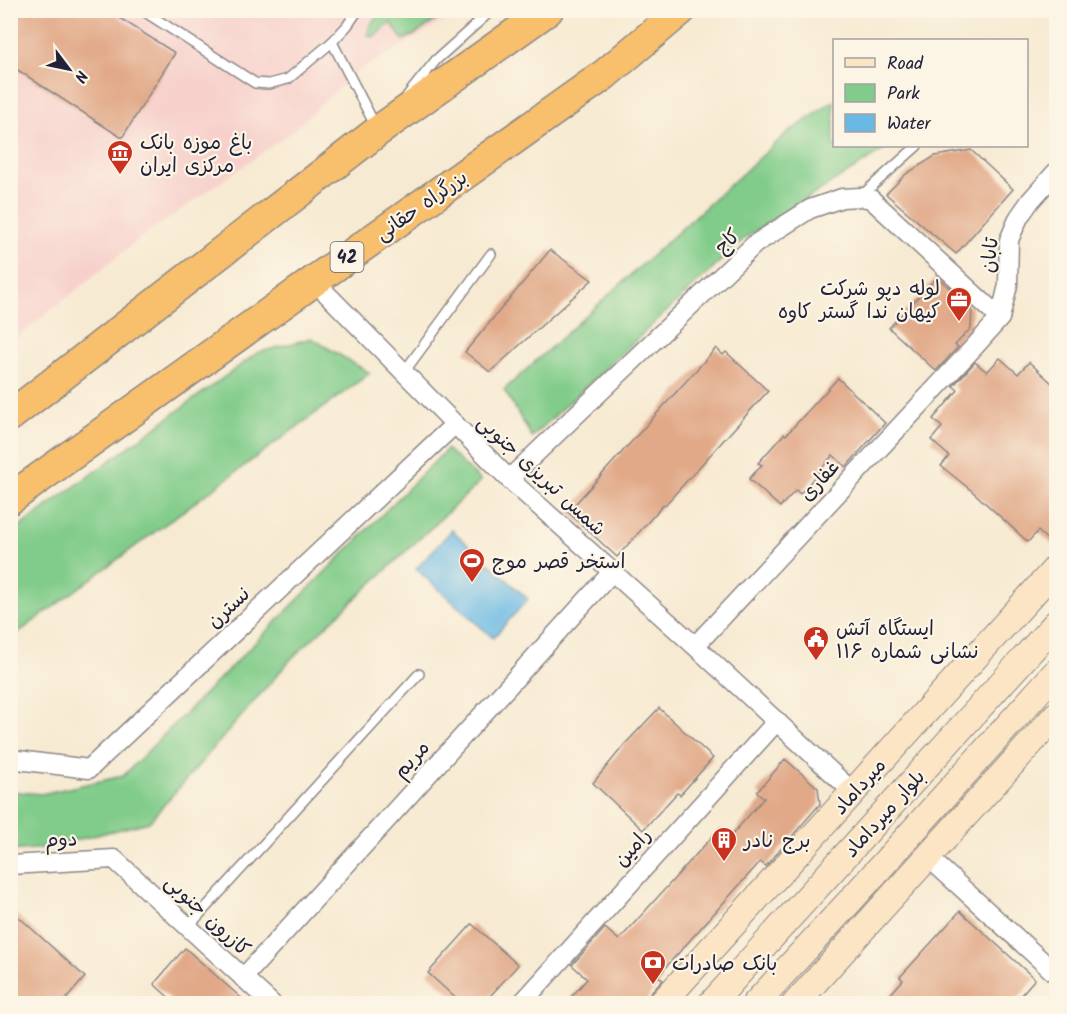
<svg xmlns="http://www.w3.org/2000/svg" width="1067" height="1014" viewBox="0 0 1067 1014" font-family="Kalam,'Playpen Sans Arabic',sans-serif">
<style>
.built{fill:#f7d0cc}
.green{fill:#81cc8a;stroke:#527762;stroke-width:1.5}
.water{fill:#69b9e4;stroke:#466e90;stroke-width:1.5}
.building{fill:#e1a988}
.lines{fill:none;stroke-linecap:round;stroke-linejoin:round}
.service-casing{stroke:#8c8686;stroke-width:12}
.minor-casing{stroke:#8c8686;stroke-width:21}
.secondary-casing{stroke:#8c8686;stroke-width:28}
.trunk-casing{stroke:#8c8686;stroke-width:33}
.service{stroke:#fff;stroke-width:9}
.minor{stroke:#fff;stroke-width:18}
.secondary{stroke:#fce5c4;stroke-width:26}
.trunk{stroke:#f8bf6c;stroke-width:30}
.labels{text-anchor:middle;stroke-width:4.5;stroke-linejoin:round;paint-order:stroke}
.shield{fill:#fcf5e5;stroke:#63616e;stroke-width:1.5}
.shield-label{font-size:18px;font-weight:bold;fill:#22223b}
.poi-label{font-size:20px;fill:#22223b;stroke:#fcf5e5;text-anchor:start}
.street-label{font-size:20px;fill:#22223b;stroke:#fcf5e5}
</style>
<rect width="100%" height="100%" fill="#fcf5e5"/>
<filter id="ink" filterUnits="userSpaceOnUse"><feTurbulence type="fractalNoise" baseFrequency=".0167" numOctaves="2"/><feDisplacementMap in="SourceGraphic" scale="12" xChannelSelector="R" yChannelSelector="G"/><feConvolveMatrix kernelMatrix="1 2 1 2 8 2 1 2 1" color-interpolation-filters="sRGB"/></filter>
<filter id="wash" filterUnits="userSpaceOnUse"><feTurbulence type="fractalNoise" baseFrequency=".008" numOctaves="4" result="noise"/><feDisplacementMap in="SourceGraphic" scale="24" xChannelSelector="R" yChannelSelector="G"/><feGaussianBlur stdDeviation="1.35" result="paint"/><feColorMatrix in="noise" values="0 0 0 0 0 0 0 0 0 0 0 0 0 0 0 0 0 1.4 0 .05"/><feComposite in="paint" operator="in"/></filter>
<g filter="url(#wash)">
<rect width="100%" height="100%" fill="#f7ead2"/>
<path class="built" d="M11,11H460L354,74L290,133L170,218L149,231L11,343Z"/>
<g class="green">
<path d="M381,10H449V11L414,35L403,40L391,23L373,37L368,35L369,27Z"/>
<path d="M834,101V146H890L746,237L532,437L504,390L786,134Z"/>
<path d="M311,338L370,373L11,638V533L257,353Z"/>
<path d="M447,449L481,481L292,658L149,822L44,848L11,851V791L41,794L123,776Z"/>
</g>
<path class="water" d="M452,530L528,599L493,638L416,569Z"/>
<g id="blocks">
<g class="building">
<path d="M10,10H107L175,53L122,138L10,65Z"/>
<path d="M971,150L1013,189L956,254L886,194L906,174L935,156Z"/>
<path d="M550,250L592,280L490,372L465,352Z"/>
<path d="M937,277L972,308L971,328L955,345L958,347L936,371L889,328Z"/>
<path d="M716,348L723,355L726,352L768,391L665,505L664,504L617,557L568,512Z"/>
<path d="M1000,358L1018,374L1029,362L1056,387V548L1038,531L1028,542L972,491L941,466L949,456L931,440L942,427L933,419L958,390L953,386L975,362L987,372Z"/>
<path d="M838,378L885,423L846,467L833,455L800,494L796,490L780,507L749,479L762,465L758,463L784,434L786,435Z"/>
<path d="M659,708L713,758L680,795L677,793L643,830L593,783L625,744Z"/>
<path d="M785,759L818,788L820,804L766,866L760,862L658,976L663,980L650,994L646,1004H565L587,979L572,965L605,928L619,940L720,828L730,837L764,798L757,792Z"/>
<path d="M10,909L85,977L62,1004H10Z"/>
<path d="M960,911L1035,979L1013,1004H882L903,980L900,977Z"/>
<path d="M472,924L518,965L483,1004H462L428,973Z"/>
<path d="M185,948L248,1004H176L154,984Z"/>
</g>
</g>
</g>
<g filter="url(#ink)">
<use href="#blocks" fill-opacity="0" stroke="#8c8686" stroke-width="1.5"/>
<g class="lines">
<defs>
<g id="service">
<path d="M142,10L255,83L269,84L288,79L332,42"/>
<path d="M358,10L347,26L332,42L376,127"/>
<path d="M407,96L436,60L492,10"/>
<path d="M861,196L917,146"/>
<path d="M404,372L491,254"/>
<path d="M188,927L419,674"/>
</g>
<g id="minor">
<path d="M314,281L509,479L695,646L853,792"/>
<path d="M509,479L755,244L810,209L842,198L861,197L871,199L1000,318"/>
<path d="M695,646L975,346L1000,318L1008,285L1009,240L1019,217L1031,200L1056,172"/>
<path d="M10,759L89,769L455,424"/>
<path d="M928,857L1056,974"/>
<path d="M10,865L114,859L272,1004"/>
<path d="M243,978L613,571"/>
<path d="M521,1004L777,721"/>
</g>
<g id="secondary">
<path d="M661,1004L1056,568"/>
<path d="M711,1004L1056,623"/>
<path d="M755,1004L850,901L1056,672"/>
<path d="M795,1004L1056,715"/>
</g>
<g id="trunk">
<path d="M10,416L378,131L548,10"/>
<path d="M10,499L314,281L604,75L681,10"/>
</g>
</defs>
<use href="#service" class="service-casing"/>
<use href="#minor" class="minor-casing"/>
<use href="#secondary" class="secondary-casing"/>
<use href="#trunk" class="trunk-casing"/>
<use href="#service" class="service"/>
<use href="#minor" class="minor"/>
<use href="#secondary" class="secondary"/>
<use href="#trunk" class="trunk"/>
</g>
</g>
<defs>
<symbol id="museum-pin" viewBox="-11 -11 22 30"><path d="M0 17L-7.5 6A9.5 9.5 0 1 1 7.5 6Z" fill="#c8321e" stroke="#fcf5e5"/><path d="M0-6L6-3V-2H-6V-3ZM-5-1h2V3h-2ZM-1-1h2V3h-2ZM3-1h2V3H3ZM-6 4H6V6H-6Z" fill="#fff"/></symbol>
<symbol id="office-pin" viewBox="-11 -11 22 30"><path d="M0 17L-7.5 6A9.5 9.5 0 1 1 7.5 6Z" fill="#c8321e" stroke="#fcf5e5"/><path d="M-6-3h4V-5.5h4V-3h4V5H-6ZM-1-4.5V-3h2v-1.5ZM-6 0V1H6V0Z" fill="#fff"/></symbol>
<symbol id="stadium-pin" viewBox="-11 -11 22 30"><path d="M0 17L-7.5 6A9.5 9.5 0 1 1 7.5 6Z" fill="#c8321e" stroke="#fcf5e5"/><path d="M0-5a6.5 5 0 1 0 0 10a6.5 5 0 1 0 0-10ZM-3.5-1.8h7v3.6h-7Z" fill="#fff"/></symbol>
<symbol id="civic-pin" viewBox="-11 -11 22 30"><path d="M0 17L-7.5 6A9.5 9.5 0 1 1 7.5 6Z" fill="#c8321e" stroke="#fcf5e5"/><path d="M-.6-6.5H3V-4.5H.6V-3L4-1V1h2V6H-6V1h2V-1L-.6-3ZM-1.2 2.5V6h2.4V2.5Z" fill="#fff"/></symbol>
<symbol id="building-pin" viewBox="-11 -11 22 30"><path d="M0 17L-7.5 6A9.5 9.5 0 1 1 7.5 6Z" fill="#c8321e" stroke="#fcf5e5"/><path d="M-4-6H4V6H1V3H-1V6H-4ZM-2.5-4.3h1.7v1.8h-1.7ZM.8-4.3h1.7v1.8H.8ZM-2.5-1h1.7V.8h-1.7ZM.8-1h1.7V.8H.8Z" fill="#fff"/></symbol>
<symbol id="bank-pin" viewBox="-11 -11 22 30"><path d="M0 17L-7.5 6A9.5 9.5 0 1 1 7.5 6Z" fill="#c8321e" stroke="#fcf5e5"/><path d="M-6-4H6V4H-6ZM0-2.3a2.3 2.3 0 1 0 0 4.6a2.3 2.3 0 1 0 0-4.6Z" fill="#fff"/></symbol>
</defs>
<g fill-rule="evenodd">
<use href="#museum-pin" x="105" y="138" width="30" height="40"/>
<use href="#office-pin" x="944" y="285" width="30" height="40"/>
<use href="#stadium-pin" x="457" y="546" width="30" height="40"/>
<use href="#civic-pin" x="801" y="624" width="30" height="40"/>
<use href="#building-pin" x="709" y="825" width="30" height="40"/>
<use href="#bank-pin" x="638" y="948" width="30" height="40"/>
</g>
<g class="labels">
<rect class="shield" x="330.5" y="242" width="33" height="30" rx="4.5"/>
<g class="shield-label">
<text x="347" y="263">42</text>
</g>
<g class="poi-label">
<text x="140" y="149">باغ موزه بانک<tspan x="140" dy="23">مرکزی ایران</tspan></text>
<text x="940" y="295" text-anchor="end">لوله دپو شرکت<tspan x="940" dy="23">کیهان ندا گستر کاوه</tspan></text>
<text x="492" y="568">استخر قصر موج</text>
<text x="836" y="635">ایستگاه آتش<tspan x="836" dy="23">نشانی شماره ۱۱۶</tspan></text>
<text x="744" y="847">برج نادر</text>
<text x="672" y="970">بانک صادرات</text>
</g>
<g class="street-label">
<text transform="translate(421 205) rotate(-35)" y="7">بزرگراه حقانی</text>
<text transform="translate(727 241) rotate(-43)" y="7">کاج</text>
<text transform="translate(989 255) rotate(-84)" y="7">تابان</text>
<text transform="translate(542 475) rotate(43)" y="7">شمس تبریزی جنوبی</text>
<text transform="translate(819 480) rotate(-47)" y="7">غفارى</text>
<text transform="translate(228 607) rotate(-43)" y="7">نسترن</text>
<text transform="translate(411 759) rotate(-48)" y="7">مریم</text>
<text transform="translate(859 786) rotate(-48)" y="7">میرداماد</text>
<text transform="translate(884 813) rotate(-48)" y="7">بلوار میرداماد</text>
<text transform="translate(61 839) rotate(-3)" y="7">دوم</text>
<text transform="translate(632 847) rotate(-48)" y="7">رامین</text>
<text transform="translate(208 915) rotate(43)" y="7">کازرون جنوبی</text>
</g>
</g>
<rect width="1067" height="1014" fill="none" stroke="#fcf5e5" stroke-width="36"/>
<rect x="833" y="39" width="195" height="108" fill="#fcf5e5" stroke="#a5a1a1" stroke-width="1.5"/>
<rect x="845" y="58" width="30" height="9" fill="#fce5c4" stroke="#a5a1a1" stroke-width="1.5"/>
<text x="887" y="69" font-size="18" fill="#22223b">Road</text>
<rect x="845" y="84" width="30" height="18" fill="#81cc8a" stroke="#a5a1a1" stroke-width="1.5"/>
<text x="887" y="99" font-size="18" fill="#22223b">Park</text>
<rect x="845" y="114" width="30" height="18" fill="#69b9e4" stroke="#a5a1a1" stroke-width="1.5"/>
<text x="887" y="129" font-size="18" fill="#22223b">Water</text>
<g transform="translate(69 69) rotate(122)" stroke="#fcf5e5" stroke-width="4.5" paint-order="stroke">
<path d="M0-4.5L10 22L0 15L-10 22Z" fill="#22223b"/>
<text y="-9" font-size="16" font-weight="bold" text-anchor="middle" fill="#22223b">N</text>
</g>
</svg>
